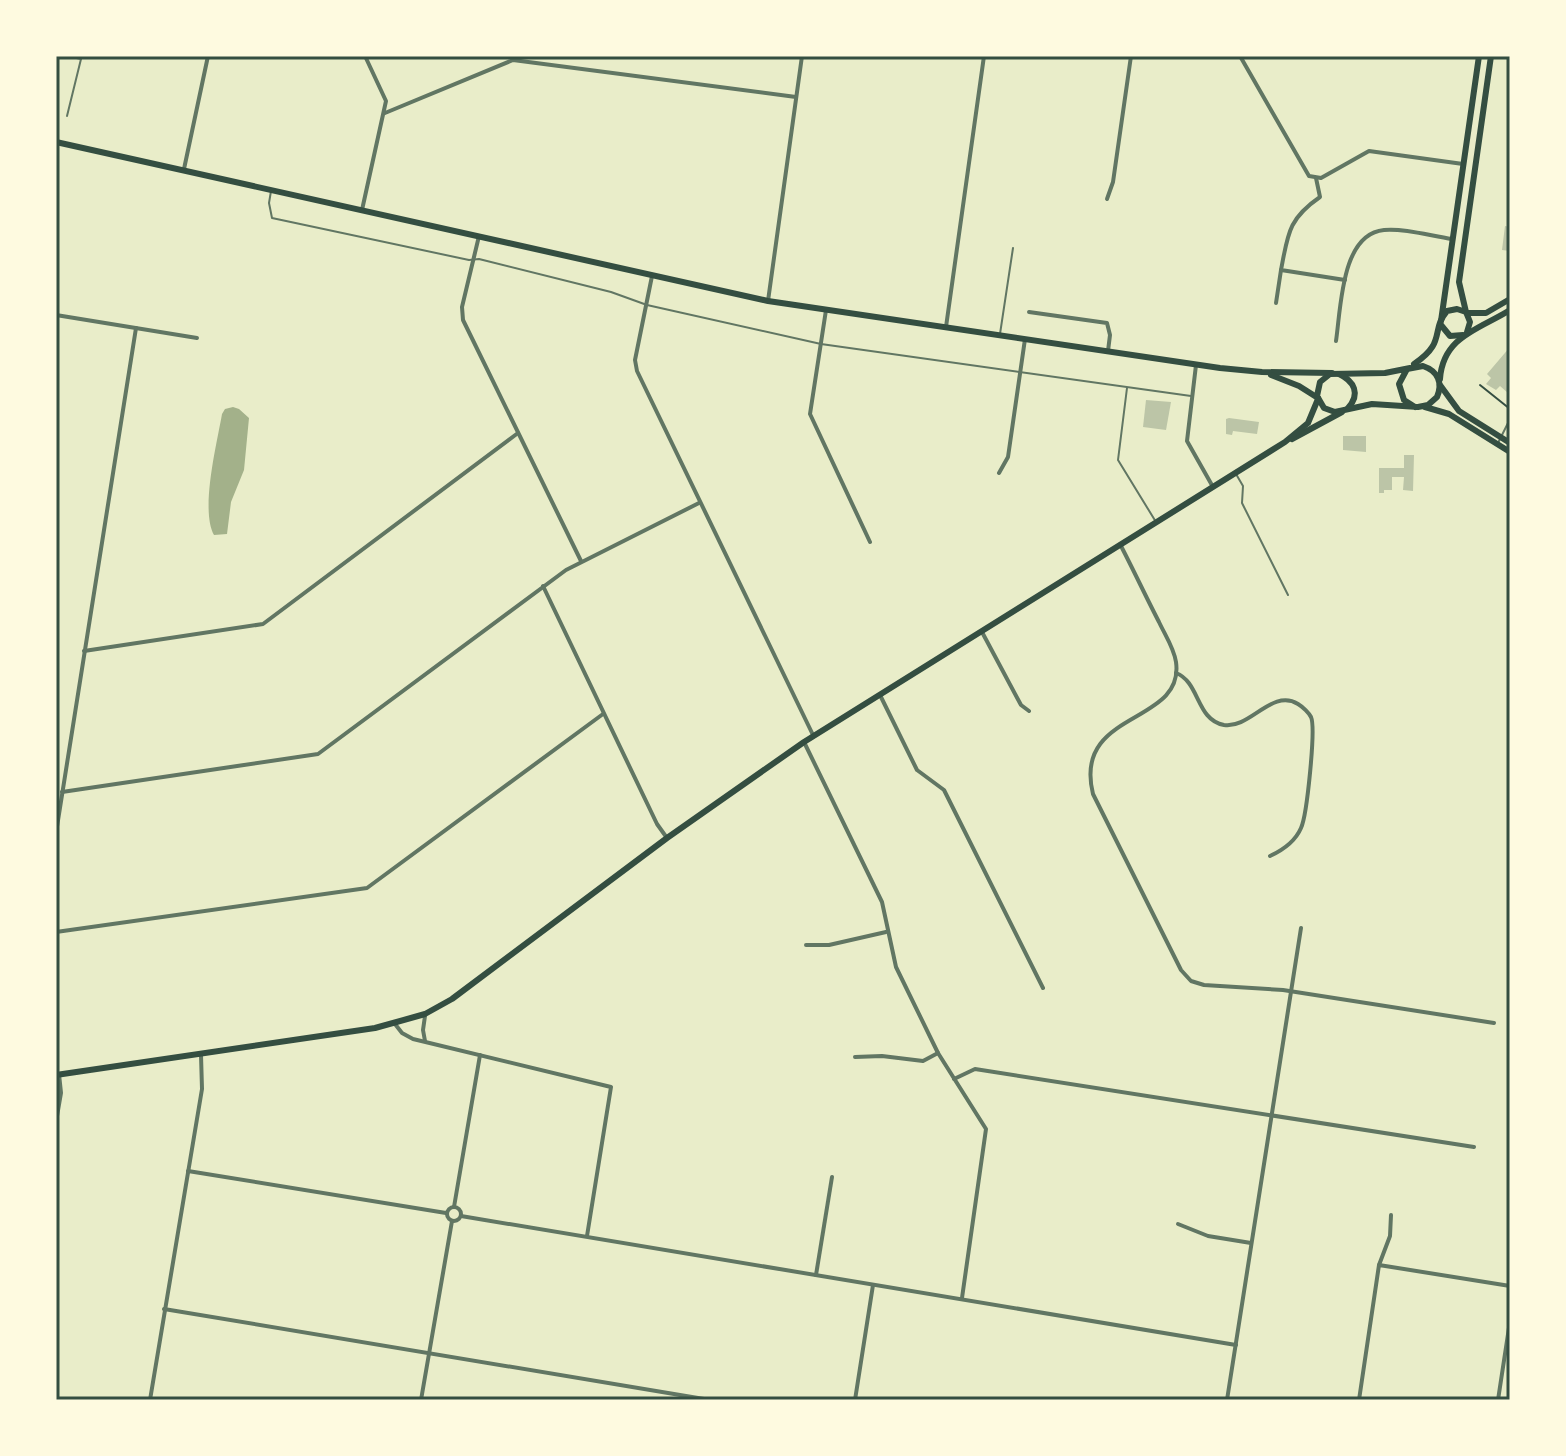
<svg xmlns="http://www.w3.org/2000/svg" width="1566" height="1456" viewBox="0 0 1566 1456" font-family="'Titillium Web',sans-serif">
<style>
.water{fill:#a3b18a}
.building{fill:#bcc5a7}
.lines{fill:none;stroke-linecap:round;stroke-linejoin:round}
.path{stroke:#344e41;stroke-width:2}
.service{stroke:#617663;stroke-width:2}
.minor{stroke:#617663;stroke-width:4}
.secondary{stroke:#344e41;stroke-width:6}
.primary{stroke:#344e41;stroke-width:6}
.neatline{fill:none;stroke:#344e41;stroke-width:3}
</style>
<rect width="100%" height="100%" fill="#e9edc9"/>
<path class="water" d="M233,407L239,409L249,418L244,470L231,502L227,534L214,535C200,510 217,443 222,414L225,409Z"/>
<g class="building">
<path d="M1505,226L1510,227V251L1502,250Z"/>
<path d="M1510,347V391L1508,393L1500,386L1496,390L1486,384L1491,378L1487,374Z"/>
<path d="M1146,400L1171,402L1166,430L1143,427Z"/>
<path d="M1229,418L1259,422L1257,434L1233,431L1232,435L1226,434V419Z"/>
<path d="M1343,436H1366V452L1343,450Z"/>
<path d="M1404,455H1414L1413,491L1403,490L1404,477H1392V490H1384V493H1379V468H1404Z"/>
</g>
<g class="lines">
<path class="path" d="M1480,385L1510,409"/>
<g class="service">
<path d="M67,56L81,59L67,116"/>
<path d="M271,191L269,203L272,218L469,260L479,259L611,292L647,305L821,344L1191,396"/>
<path d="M1000,334L1013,248"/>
<path d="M1127,388L1118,460L1156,522"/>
<path d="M1498,443L1510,419"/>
<path d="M1236,474L1243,486L1242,503L1288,595"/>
</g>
<g class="minor">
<path d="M1240,56L1309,176L1321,178L1369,151L1463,164"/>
<path d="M385,113L513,60L796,97"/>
<path d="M184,169L208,56"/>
<path d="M1316,178L1320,197C1288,219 1288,234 1281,270L1345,280"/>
<path d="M1107,199L1113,182L1131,56"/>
<path d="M362,210L386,101L365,56"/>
<path d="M479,236L462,307L463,320L581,561"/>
<path d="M652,276L635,360L637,371L813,735"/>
<path d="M768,301L802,56"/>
<path d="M1276,303L1281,270"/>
<path d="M826,310L810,414L870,542"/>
<path d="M1029,312L1107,323L1110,335L1108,351"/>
<path d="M56,315L197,338"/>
<path d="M946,327L984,56"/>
<path d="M1336,341C1341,308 1341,234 1384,230C1405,228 1431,236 1452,239"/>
<path d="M1196,365L1187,441L1213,487"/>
<path d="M999,473L1008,457L1025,339"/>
<path d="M1121,546C1134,571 1146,597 1159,622C1165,635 1174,648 1176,662C1185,726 1072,709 1093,794L1181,970L1191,981L1204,985L1283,990L1494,1023"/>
<path d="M1510,549V574"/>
<path d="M543,586L657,824L667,838"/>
<path d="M982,632L1021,705L1029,711"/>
<path d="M84,651L263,624L518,433"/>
<path d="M1176,673C1200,682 1196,720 1224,725C1250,729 1272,688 1298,704C1303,707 1309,713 1311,717C1316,728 1307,815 1301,828C1295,842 1283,850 1270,856"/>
<path d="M880,695L917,770L944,790L1043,988"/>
<path d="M804,742L882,902L896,967L938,1053L986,1129L962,1298"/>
<path d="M62,792L318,754L566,570L699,503"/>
<path d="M56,833L136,328"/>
<path d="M56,932L367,888L603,714"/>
<path d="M806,945H829L886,932"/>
<path d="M425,1016L423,1030L425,1041"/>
<path d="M395,1024L402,1033L413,1039L611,1087L587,1236"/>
<path d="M855,1057L882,1056L923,1061L938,1053"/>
<path d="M954,1079L975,1069L1474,1147"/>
<path d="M56,1122L61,1093L59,1074"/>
<path d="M188,1171L446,1213"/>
<circle cx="454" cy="1214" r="7"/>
<path d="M454,1207L480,1055"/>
<path d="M461,1216L1236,1345"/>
<path d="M1178,1224L1208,1236L1251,1243"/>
<path d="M1379,1265L1390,1236L1391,1215"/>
<path d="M816,1275L832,1177"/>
<path d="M164,1309L704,1399"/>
<path d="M150,1400L202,1089L201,1055"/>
<path d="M421,1400L452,1221"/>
<path d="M855,1400L873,1285"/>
<path d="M1227,1400L1301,928"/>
<path d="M1359,1400L1379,1265L1510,1286"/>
<path d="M1498,1400L1510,1321"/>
</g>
<g class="secondary">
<path d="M56,142L768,301L1220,368L1262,372L1332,373"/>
<path d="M1466,312L1459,282L1491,56"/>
<path d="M1441,321L1479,56"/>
<path d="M1271,375L1299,386L1318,398"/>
<path d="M1440,385L1459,411L1510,443"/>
<path d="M1425,407L1449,414L1510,452"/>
</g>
<g class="primary">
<path d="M1467,313H1486L1510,299"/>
<path d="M1441,325L1450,336L1463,335"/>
<path d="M1414,364C1447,342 1430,331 1447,311L1457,309L1466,312L1470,322L1467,332"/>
<path d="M1410,368L1385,373L1330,374L1320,382L1317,396L1324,408L1335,412L1372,404L1418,407L1428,405L1437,397C1443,383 1438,371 1423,366L1407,369L1399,384L1404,400L1415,407"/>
<path d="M1339,374C1354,381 1361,394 1348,408"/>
<path d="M1440,379C1443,336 1480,329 1510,310"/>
<path d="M1292,439L1342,412"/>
<path d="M56,1075L375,1028L425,1014L452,999L667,838L804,742L1285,442L1308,423L1318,399"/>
</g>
</g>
<rect width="1566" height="1456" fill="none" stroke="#fefae0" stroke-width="116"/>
<rect x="58" y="58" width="1450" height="1340" class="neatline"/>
</svg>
